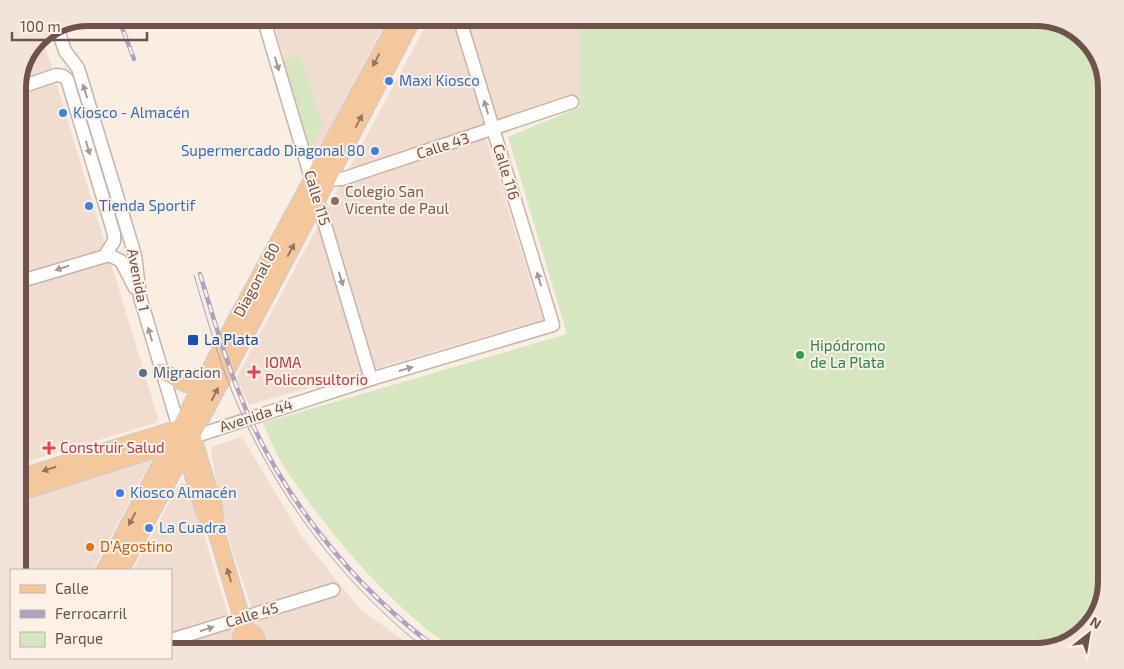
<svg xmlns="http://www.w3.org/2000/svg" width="1124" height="669" viewBox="0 0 1124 669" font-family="'Exo 2',sans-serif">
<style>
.residential{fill:#f1ddd0}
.green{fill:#d5e6c1}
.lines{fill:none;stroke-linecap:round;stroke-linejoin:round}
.minor-casing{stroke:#c9b3a9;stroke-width:15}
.major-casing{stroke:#d4cbc9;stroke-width:18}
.minor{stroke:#fff;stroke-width:12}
.major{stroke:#f5c79d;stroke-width:15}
.tram{stroke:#aea1c2;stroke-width:1}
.rail-casing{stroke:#aea1c2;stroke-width:4.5}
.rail{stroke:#fdf1e7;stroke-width:2.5;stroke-dasharray:8;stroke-linecap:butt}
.oneway{fill:#977563}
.oneway2{fill:#a99792}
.shop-dot{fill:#3f7fe0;stroke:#fdf1e7;stroke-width:2}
.education-dot{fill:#8d6e63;stroke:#fdf1e7;stroke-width:2}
.transit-dot{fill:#1a4fb4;stroke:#fdf1e7;stroke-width:2}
.leisure-dot{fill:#2e9e5b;stroke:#fdf1e7;stroke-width:2}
.health-dot{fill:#e0444e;stroke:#fdf1e7;stroke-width:2}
.service-dot{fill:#5c6f8a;stroke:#fdf1e7;stroke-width:2}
.food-dot{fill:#e8710a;stroke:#fdf1e7;stroke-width:2}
.labels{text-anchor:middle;stroke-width:4;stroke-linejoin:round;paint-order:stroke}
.shop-label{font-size:15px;fill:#366cbe;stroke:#fdf1e7;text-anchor:start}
.street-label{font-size:15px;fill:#6f524a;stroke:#fdf1e7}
.education-label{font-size:15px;fill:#785e54;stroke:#fdf1e7;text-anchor:start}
.transit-label{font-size:15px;fill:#164399;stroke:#fdf1e7;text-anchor:start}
.leisure-label{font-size:15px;fill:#27864d;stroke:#fdf1e7;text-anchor:start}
.health-label{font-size:15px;fill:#be3a42;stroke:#fdf1e7;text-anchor:start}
.service-label{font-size:15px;fill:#4e5e75;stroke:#fdf1e7;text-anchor:start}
.food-label{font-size:15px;fill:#c56008;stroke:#fdf1e7;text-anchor:start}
.rim{fill:none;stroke:#6f524a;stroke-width:6}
</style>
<rect width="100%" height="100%" fill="#faede1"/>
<g class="residential">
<path d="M272,18H388L314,157Z"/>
<path d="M430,18H584L582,99L482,126L543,320L249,405L236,378Z"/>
<path d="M42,36L158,418L156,423L18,464V84L38,38Z"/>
<path d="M242,437L302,537L342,587L360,609L418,651H266L225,528L211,453L213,446Z"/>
<path d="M152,459L93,570H18V501Z"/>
<path d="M188,482L239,651H171V570H133L179,484Z"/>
</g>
<g class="green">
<path d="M580,18H1036L1072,27L1097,52L1106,84V581L1097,617L1072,642L1036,651H456C391,607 331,536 287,471C277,457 270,439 263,423L567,334L508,137L580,107Z"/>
<path d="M301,55L323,125L310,149L282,61Z"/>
</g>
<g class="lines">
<defs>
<g id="minor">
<path d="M263,17L371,379"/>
<path d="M58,30L65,51L78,68L135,255L140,297L179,428"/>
<path d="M18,88L56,75L63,76L67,79L114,234V241L106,254"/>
<path d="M320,180L342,179L572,102"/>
<path d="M18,282L109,255L121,261L135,288"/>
<path d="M193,437L371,379L553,325L459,17"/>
<path d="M18,557L22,570"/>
<path d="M171,640L333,590"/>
</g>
<g id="major">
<path d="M161,371L186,384L196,382L207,375"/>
<path d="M193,437L214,507L216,531L242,619L245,627L255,635L260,651"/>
<path d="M184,446L204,511L214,528"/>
<path d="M18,478L179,428"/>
<path d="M18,493L175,443"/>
<path d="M105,570L236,320L400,17"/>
<path d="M121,570L414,17"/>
<path d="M245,627L241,637L246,651"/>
</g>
</defs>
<use href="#minor" class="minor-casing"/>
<use href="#major" class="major-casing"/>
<use href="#minor" class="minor"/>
<use href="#major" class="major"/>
<path class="tram" d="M194,275C206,315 217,355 233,394C275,495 342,584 428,651"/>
<defs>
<g id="rail">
<path d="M118,17L134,59"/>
<path d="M200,274C212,313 223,352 238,390C276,490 353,589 441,651"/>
</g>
</defs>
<use href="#rail" class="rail-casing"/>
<use href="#rail" class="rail"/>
</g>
<defs><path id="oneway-solid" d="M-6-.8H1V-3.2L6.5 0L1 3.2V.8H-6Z" transform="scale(1.25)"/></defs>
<g class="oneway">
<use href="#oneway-solid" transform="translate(376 60) rotate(118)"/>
<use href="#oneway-solid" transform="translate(359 121) rotate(-62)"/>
<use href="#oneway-solid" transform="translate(291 250) rotate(-62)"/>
<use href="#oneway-solid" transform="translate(215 394) rotate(-63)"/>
<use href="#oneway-solid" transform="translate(49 469) rotate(163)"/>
<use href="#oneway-solid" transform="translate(132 519) rotate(118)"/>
<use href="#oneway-solid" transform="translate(229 575) rotate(-106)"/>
</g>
<g class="oneway2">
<use href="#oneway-solid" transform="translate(277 64) rotate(73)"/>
<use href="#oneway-solid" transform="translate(85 91) rotate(-107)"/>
<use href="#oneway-solid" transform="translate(486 107) rotate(-107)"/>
<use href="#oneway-solid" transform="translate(88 148) rotate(73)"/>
<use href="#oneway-solid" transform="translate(62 268) rotate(162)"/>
<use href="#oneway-solid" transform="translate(341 279) rotate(73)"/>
<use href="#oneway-solid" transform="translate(539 279) rotate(-107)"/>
<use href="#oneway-solid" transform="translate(150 334) rotate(-106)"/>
<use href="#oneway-solid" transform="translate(406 369) rotate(-16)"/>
<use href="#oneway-solid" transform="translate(207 629) rotate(-17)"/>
</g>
<g class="shop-dot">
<circle cx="389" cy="81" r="5"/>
<circle cx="63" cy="113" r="5"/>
<circle cx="375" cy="151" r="5"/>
<circle cx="89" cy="206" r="5"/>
<circle cx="120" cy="493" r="5"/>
<circle cx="149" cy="528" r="5"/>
</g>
<circle class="education-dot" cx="335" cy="201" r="5"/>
<rect class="transit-dot" x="187" y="334" width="12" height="12" rx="2.5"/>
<circle class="leisure-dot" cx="800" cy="355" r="5"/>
<g class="health-dot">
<path d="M251.5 364.5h5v5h5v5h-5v5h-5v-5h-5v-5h5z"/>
<path d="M46.5 440.5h5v5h5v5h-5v5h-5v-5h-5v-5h5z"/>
</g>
<circle class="service-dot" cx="143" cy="373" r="5"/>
<circle class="food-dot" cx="90" cy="547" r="5"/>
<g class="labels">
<g class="shop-label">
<text x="399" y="86">Maxi Kiosco</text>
<text x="73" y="118">Kiosco - Almacén</text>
<text x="365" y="156" text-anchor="end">Supermercado Diagonal 80</text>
<text x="99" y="211">Tienda Sportif</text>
<text x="130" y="498">Kiosco Almacén</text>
<text x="159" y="533">La Cuadra</text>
</g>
<g class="street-label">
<text transform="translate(443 146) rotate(-18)" y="5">Calle 43</text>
<text transform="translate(506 172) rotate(73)" y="5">Calle 116</text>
<text transform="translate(317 198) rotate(73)" y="5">Calle 115</text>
<text transform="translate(138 280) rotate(79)" y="5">Avenida 1</text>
<text transform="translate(257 280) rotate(-62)" y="5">Diagonal 80</text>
<text transform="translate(256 416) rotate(-18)" y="5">Avenida 44</text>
<text transform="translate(252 615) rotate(-17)" y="5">Calle 45</text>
</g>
<g class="education-label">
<text x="345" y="197">Colegio San<tspan x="345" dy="17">Vicente de Paul</tspan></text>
</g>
<g class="transit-label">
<text x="204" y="345">La Plata</text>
</g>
<g class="leisure-label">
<text x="810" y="351">Hipódromo<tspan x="810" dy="17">de La Plata</tspan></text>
</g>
<g class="health-label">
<text x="265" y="368">IOMA<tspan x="265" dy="17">Policonsultorio</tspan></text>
<text x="60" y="453">Construir Salud</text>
</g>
<g class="service-label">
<text x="153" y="378">Migracion</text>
</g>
<g class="food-label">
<text x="100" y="552">D'Agostino</text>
</g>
</g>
<path d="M0 0H1124V669H0ZM88 26H1036A62 62 0 0 1 1098 88V581A62 62 0 0 1 1036 643H88A62 62 0 0 1 26 581V88A62 62 0 0 1 88 26Z" fill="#f2e4da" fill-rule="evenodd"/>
<path class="rim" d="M88 26H1036A62 62 0 0 1 1098 88V581A62 62 0 0 1 1036 643H88A62 62 0 0 1 26 581V88A62 62 0 0 1 88 26Z"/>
<rect x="10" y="569" width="162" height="90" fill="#fdf1e7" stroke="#c4b1a8"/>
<rect x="20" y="585" width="25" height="8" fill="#f5c79d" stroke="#c4b1a8"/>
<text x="55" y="594" font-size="15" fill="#6f524a">Calle</text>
<rect x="20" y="610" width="25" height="8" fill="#aea1c2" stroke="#c4b1a8"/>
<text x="55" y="619" font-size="15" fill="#6f524a">Ferrocarril</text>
<rect x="20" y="632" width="25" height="15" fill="#d5e6c1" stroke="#c4b1a8"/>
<text x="55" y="644" font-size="15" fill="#6f524a">Parque</text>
<g transform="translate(1089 634) rotate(31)" stroke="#fdf1e7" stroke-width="4" paint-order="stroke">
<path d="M0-4L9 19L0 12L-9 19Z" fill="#6f524a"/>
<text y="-8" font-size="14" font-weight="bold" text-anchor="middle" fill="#6f524a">N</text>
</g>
<path d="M12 32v8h135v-8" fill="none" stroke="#6f524a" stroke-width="2.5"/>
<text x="20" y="32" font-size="15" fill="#6f524a" stroke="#fdf1e7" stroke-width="4" paint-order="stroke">100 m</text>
</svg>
